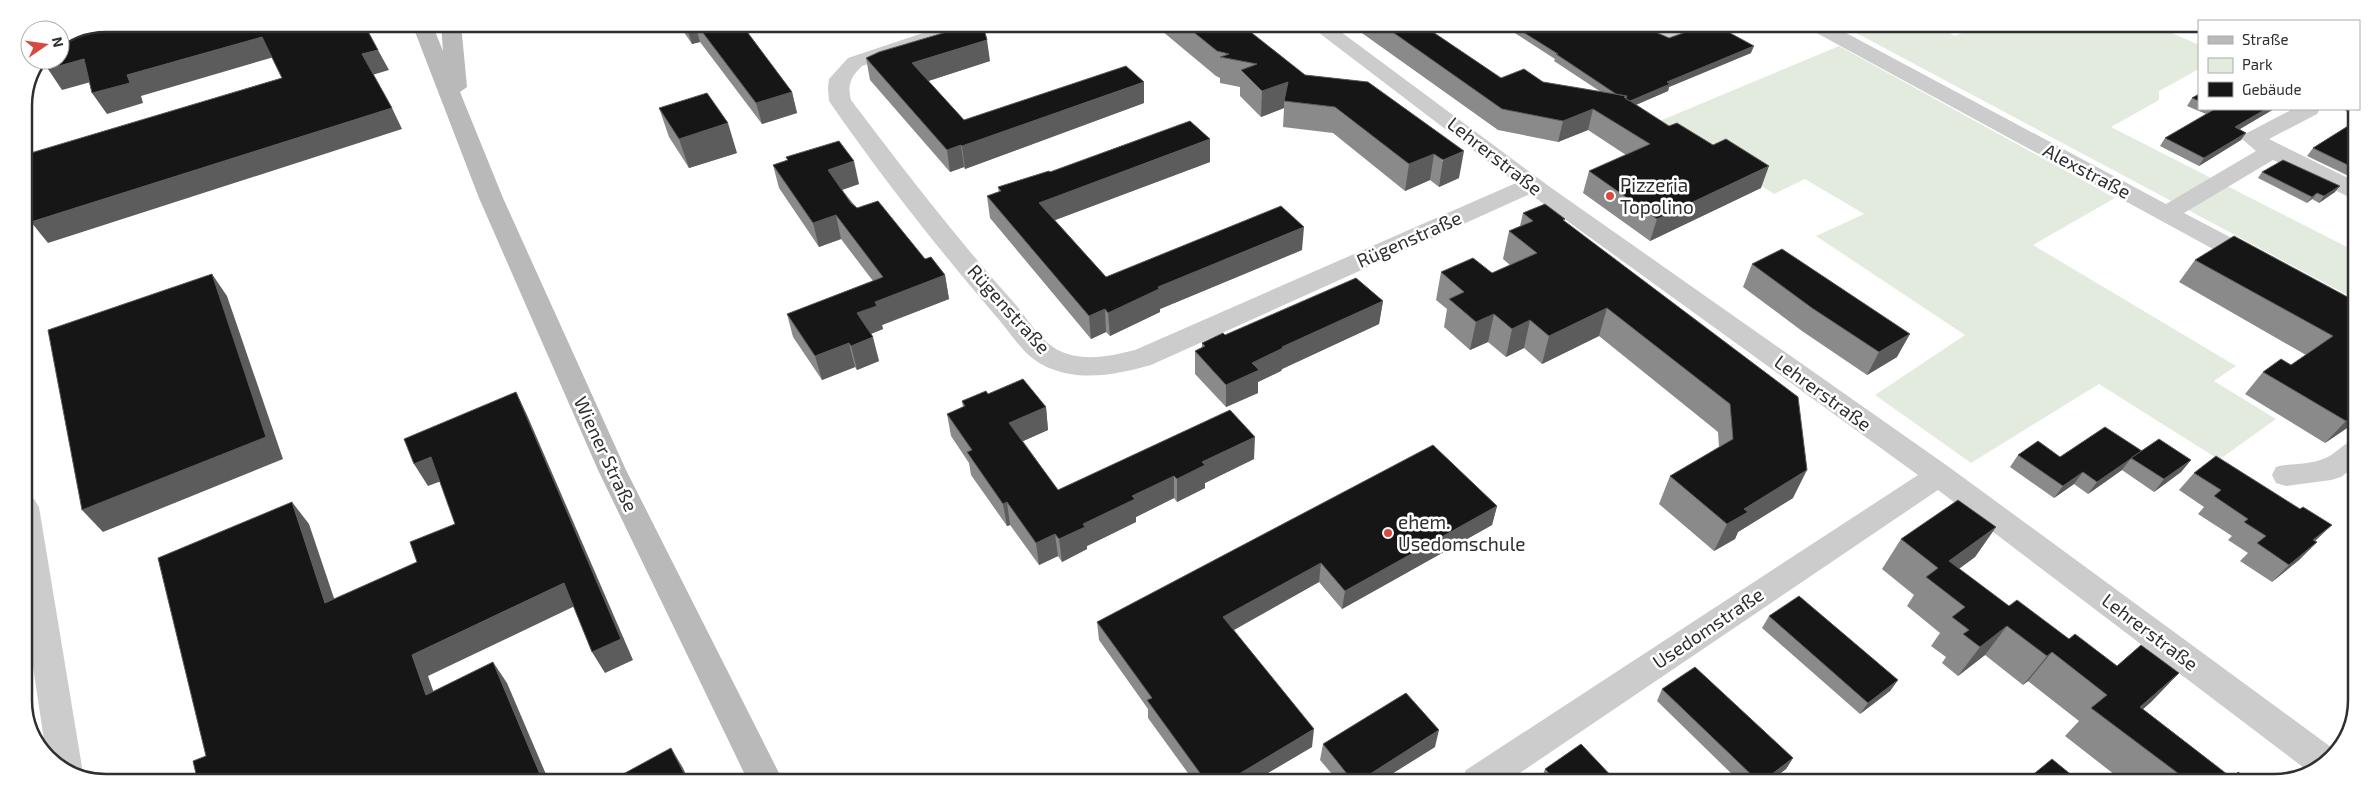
<svg xmlns="http://www.w3.org/2000/svg" width="2380" height="806" viewBox="0 0 2380 806" font-family="'Exo 2',sans-serif">
<style>
.green{fill:#e3ebde}
.lines{fill:none;stroke-linecap:round;stroke-linejoin:round}
.street{fill:#ccc;fill-rule:evenodd}
.secondary{fill:#b9b9b9;fill-rule:evenodd}
.wall{fill:#8a8a8a}
.shaded-wall{fill:#5c5c5c}
.building{fill:#161616;stroke:#5c5c5c}
.poi-dot{fill:#d64a41;stroke:#fff;stroke-width:2}
.labels{text-anchor:middle;stroke-width:5;stroke-linejoin:round;paint-order:stroke}
.street-label{font-size:19px;fill:#2f2f2f;stroke:#fff}
.poi-label{font-size:19px;fill:#2f2f2f;stroke:#fff;text-anchor:start}
.rim{fill:none;stroke:#2f2f2f;stroke-width:2.5}
</style>
<rect width="100%" height="100%" fill="#fff"/>
<g class="green">
<path d="M1845,27H1938L1955,36L1976,27L2161,28L2199,45V69L2159,91V100L2111,127L2355,251V299Z"/>
<path d="M1839,46L2115,198L2033,245L2236,366L2214,381L2276,419L2220,459L2253,481L2099,384L1971,463L1875,395L1965,335L1816,236L1864,214L1805,179L1774,194L1717,157L1650,125Z"/>
</g>
<g class="lines">
<g class="street">
<path d="M947,25H978L975,29L862,66C851,77 847,84 851,100C904,170 957,239 1016,305C1029,321 1041,342 1060,351C1083,362 1112,356 1135,350L1516,183L1310,26H1333L1550,187L1949,467L2335,750L2324,765L2308,771L1938,490L1508,781H1461L1466,770L1918,475L1530,194L1151,365C1116,375 1075,383 1041,364C1021,353 1009,330 994,314C936,246 880,175 829,101L828,88L829,79L848,58Z"/>
<path d="M1639,27H1663L1667,29L1674,27H1702L1699,31L1666,43L1642,31Z"/>
<path d="M1810,27H1835L2166,204L2256,151L2242,139L2245,134L2293,109H2320L2317,114L2269,139L2356,182L2355,198L2347,196L2273,160L2184,213L2264,255L2267,261L2264,267L2255,269L2246,267L1813,31Z"/>
<path d="M2354,440V467L2341,477L2331,480L2286,486L2276,483L2272,475L2276,467C2291,463 2309,465 2323,459C2335,455 2342,444 2354,440Z"/>
<path d="M24,496L34,499L39,507L82,767L78,776L46,753L24,607Z"/>
</g>
<path class="secondary" d="M412,24H432L443,51L441,24H461L467,87L460,92L503,198L626,470L782,779H747L598,470L479,198Z"/>
</g>
<g class="wall">
<path d="M679,25H742L792,92L797,113L762,124L700,42L692,44Z"/>
<path d="M1156,26H1243L1305,75L1368,82L1459,178L1439,187L1430,180L1405,191L1333,133L1283,127L1284,108L1261,117L1240,96V87L1220,83V78L1216,76Z"/>
<path d="M1352,26H1424L1501,78L1543,82L1601,92L1554,61L1555,59L1504,26L1644,27L1669,38L1751,53L1669,87L1668,91L1636,105L1761,188L1650,241L1583,193L1589,171L1626,155L1588,130L1558,142L1498,130Z"/>
<path d="M866,58L990,61L928,81L964,120L1144,103L965,169L964,167L950,172L870,80Z"/>
<path d="M2199,94V109H2274L2239,129L2246,133L2241,140L2199,166L2160,146L2165,138L2206,114L2187,106L2192,98Z"/>
<path d="M659,108L737,153L689,168L669,137Z"/>
<path d="M2343,109H2356V118Z"/>
<path d="M2356,121V179H2355L2307,156L2313,148Z"/>
<path d="M786,157L859,184L842,190L857,208L925,259L945,275L949,299L882,325L883,329L871,334L879,361L857,370L855,367L822,380L793,337L787,314L873,281L841,239L819,247L779,188L773,165L787,160Z"/>
<path d="M1210,162L1055,220L1106,277L1302,250L1160,309V312L1110,336L1106,332L1091,339L990,218L987,196L999,192L998,187L1050,172Z"/>
<path d="M2262,172L2335,192L2319,203L2312,199L2307,203L2258,178Z"/>
<path d="M1523,213L1565,219L1564,221L1798,397L1793,498L1738,532L1735,539L1714,551L1659,504L1670,476L1719,447L1718,432L1599,336L1542,364L1524,348L1506,357L1488,342L1470,350L1444,327L1447,309L1436,300L1441,272L1492,273L1510,265L1503,259L1509,231L1520,226Z"/>
<path d="M2195,260L2355,301L2347,428L2325,443L2245,394L2263,372L2291,365L2306,355L2179,282Z"/>
<path d="M1752,264L1897,357L1867,375L1802,331L1743,287Z"/>
<path d="M1383,301L1379,324L1282,369L1281,371L1258,382V393L1226,407L1195,374V351L1202,348V343L1225,335Z"/>
<path d="M988,394L1046,407L1048,430L1023,441L1058,490L1254,459L1205,483V488L1177,502L1174,498L1136,517V522L1087,546V549L1062,562L1058,556L1039,565L1010,525L1007,526L971,475L969,463L951,436L947,414L963,407L962,401Z"/>
<path d="M2142,451L2191,460L2181,472L2154,492L2122,470L2088,494L2074,484L2054,498L2010,467L2018,455L2060,457Z"/>
<path d="M2194,473L2315,542H2317L2299,560L2272,582L2240,561L2248,553L2228,540L2232,536L2198,514L2204,507L2179,490Z"/>
<path d="M1497,506L1492,525L1342,609L1319,582L1234,630L1312,747L1256,780H1193L1148,718V709L1099,640L1097,622Z"/>
<path d="M1996,527L1975,557L1959,569L2009,606L2117,666L2179,673L2151,702L2143,709L2232,778L2252,782H2124L2065,736L2079,721L2028,681L2023,685L1985,655L1958,676L1942,663L1946,657L1931,646L1940,633L1907,606L1914,595L1882,569L1901,539Z"/>
<path d="M1769,616L1898,680L1890,691L1860,714L1762,628Z"/>
<path d="M1662,689L1793,758L1786,769L1770,781H1739L1657,701Z"/>
<path d="M1323,744L1435,747L1382,780H1337L1320,760Z"/>
<path d="M1545,769L1616,781H1541V780Z"/>
</g>
<g class="shaded-wall">
<path d="M363,24H375L377,27L366,30Z"/>
<path d="M686,25H695L700,42L692,44Z"/>
<path d="M262,37L274,57L141,96L143,103L107,114L92,93L127,75Z"/>
<path d="M987,40L990,61L916,85L912,63Z"/>
<path d="M1754,46L1751,53L1669,87L1668,91L1626,109L1628,102L1667,82Z"/>
<path d="M378,50L389,70L372,75L362,54Z"/>
<path d="M84,59L98,80L62,90L48,69Z"/>
<path d="M1144,82V103L965,169L962,146Z"/>
<path d="M1288,82L1284,101V108L1261,117L1262,91Z"/>
<path d="M792,92L797,113L762,124L756,103Z"/>
<path d="M392,108L402,129L48,243L31,222Z"/>
<path d="M1593,109L1588,130L1558,142L1563,121Z"/>
<path d="M2266,109H2274L2230,135L2235,127Z"/>
<path d="M728,123L737,153L689,168L679,139Z"/>
<path d="M2246,133L2241,140L2199,166L2204,158Z"/>
<path d="M1210,139V162L1042,225L1039,203Z"/>
<path d="M961,145L964,167L950,172L947,150Z"/>
<path d="M1464,151L1459,178L1439,187L1443,160Z"/>
<path d="M1434,154L1430,180L1405,191L1409,164Z"/>
<path d="M854,161L859,184L833,193L828,170Z"/>
<path d="M1769,166L1761,188L1650,241L1657,219Z"/>
<path d="M24,182L39,202L25,206L24,205Z"/>
<path d="M2340,186L2335,192L2319,203L2324,196Z"/>
<path d="M2317,193L2312,199L2307,203L2312,197Z"/>
<path d="M836,215L841,239L819,247L813,223Z"/>
<path d="M1304,227L1302,250L1160,309V312L1110,336L1108,313L1158,287Z"/>
<path d="M212,274L227,296L283,459L103,532L82,510Z"/>
<path d="M945,275L949,299L882,325L883,329L863,337L857,313L875,302Z"/>
<path d="M1383,301L1379,324L1282,369L1281,371L1258,382V393L1226,407V385L1252,363L1282,347Z"/>
<path d="M1607,308L1599,336L1542,364L1549,336Z"/>
<path d="M1105,309L1106,332L1091,339L1089,316Z"/>
<path d="M1494,314L1488,342L1470,350L1476,322Z"/>
<path d="M1530,320L1524,348L1506,357L1512,329Z"/>
<path d="M1910,334L1897,357L1867,375L1879,352Z"/>
<path d="M873,337L879,361L857,370L851,346Z"/>
<path d="M849,343L855,367L822,380L815,356Z"/>
<path d="M516,392L527,415L633,660L605,673L592,652Z"/>
<path d="M1046,407L1048,430L1012,446L1009,423Z"/>
<path d="M2354,415V420L2347,428L2325,443L2346,421Z"/>
<path d="M1255,437L1254,459L1205,483V488L1177,502V479L1202,462Z"/>
<path d="M431,457L444,480L428,486L414,464Z"/>
<path d="M2131,458L2122,470L2088,494L2097,482Z"/>
<path d="M2191,460L2181,472L2154,492L2164,479Z"/>
<path d="M1807,470L1793,498L1738,532L1735,539L1714,551L1727,524L1744,509Z"/>
<path d="M2083,472L2074,484L2054,498L2063,486Z"/>
<path d="M1174,476V498L1136,517V522L1087,546V549L1062,562L1059,539L1083,524L1132,496Z"/>
<path d="M292,502L309,524L343,625L325,603Z"/>
<path d="M1007,502L1010,525L1007,526L1003,504Z"/>
<path d="M1497,506L1492,525L1342,609L1345,591Z"/>
<path d="M2332,525L2314,542L2313,540Z"/>
<path d="M1996,527L1975,557L1936,585L1949,561Z"/>
<path d="M1055,534L1058,556L1039,565L1036,543Z"/>
<path d="M2317,542L2299,560L2272,582L2289,565Z"/>
<path d="M1321,563L1319,582L1223,636V617Z"/>
<path d="M564,583L577,605L428,676L442,716L426,695L412,655Z"/>
<path d="M2007,626L1985,655L1958,676L1980,647Z"/>
<path d="M2052,652L2028,681L2023,685L2047,656Z"/>
<path d="M493,662L507,683L548,779H542Z"/>
<path d="M2179,673L2151,702L2120,729L2140,707Z"/>
<path d="M1898,680L1890,691L1860,714L1868,703Z"/>
<path d="M1314,729L1312,747L1256,780H1229Z"/>
<path d="M1439,730L1435,747L1382,780H1367V776Z"/>
<path d="M671,748L683,768L688,779H687Z"/>
<path d="M1793,758L1786,769L1770,781H1763Z"/>
<path d="M1365,773L1363,780H1352Z"/>
</g>
<g class="building">
<path d="M113,24H364L378,50L362,54L392,108L31,222L24,185V155L282,78L262,37L127,75L130,83L92,93L84,59L48,69L45,60H60V43L95,29Z"/>
<path d="M697,25H742L792,92L756,103Z"/>
<path d="M970,25H983L987,40L912,63L964,120L1126,66L1144,82L962,146L961,145L947,150L866,58L879,52Z"/>
<path d="M1186,26H1243L1305,75L1368,82L1464,151L1443,160L1434,154L1409,164L1335,107L1284,101L1288,82L1262,91L1241,70L1257,64L1220,57L1229,54L1217,51Z"/>
<path d="M1384,26H1424L1501,78L1524,69L1543,82L1627,96L1624,97L1669,126L1677,123L1713,145L1726,139L1769,166L1657,219L1589,171L1650,144L1593,109L1563,121L1502,109Z"/>
<path d="M1515,27H1644L1669,38L1700,27H1719L1754,46L1667,82L1670,84L1630,101L1626,99L1627,96L1616,94L1556,54H1558Z"/>
<path d="M707,93L728,123L679,139L659,108Z"/>
<path d="M2199,94V101L2192,98Z"/>
<path d="M2215,109H2266L2235,127L2246,133L2204,158L2165,138Z"/>
<path d="M1190,121L1210,139L1039,203L1106,277L1281,206L1304,227L1158,287L1159,289L1108,313L1105,309L1089,316L987,196L1001,191L998,187L1049,171L1050,172Z"/>
<path d="M2356,121V169L2313,148Z"/>
<path d="M839,141L854,161L828,170L851,203L857,208L878,201L925,259L931,257L945,275L875,302L877,306L857,313L873,337L851,346L849,343L815,356L787,314L883,277L836,215L813,223L773,165L788,160L786,157Z"/>
<path d="M2283,160L2340,186L2324,196L2317,193L2312,197L2262,172Z"/>
<path d="M1545,204L1565,219L1563,220L1798,397L1807,470L1744,509L1748,512L1727,524L1670,476L1733,439L1730,404L1607,308L1549,336L1530,320L1512,329L1494,314L1476,322L1449,299L1464,292L1441,272L1473,258L1492,273L1537,253L1509,231L1533,221L1523,213Z"/>
<path d="M2234,236L2355,301L2354,415L2346,421L2263,372L2281,359L2291,365L2333,336L2195,260Z"/>
<path d="M1782,249L1910,334L1879,352L1812,308L1752,264Z"/>
<path d="M212,274L266,437L82,510L48,330Z"/>
<path d="M1356,278L1383,301L1282,347L1283,348L1252,363L1259,370L1226,385L1195,351L1205,346L1202,343L1223,333L1225,335Z"/>
<path d="M1023,379L1046,407L1009,423L1058,490L1230,410L1255,437L1202,462L1205,465L1177,479L1174,476L1132,496L1135,499L1083,524L1085,527L1059,539L1055,534L1036,543L1007,502L1003,504L967,452L972,450L947,414L965,406L962,401L986,391L988,394Z"/>
<path d="M516,392L621,639L592,652L564,583L412,655L426,695L493,662L542,779L197,778L193,761L206,756L158,558L292,502L325,603L417,562L410,542L455,524L431,457L414,464L404,439Z"/>
<path d="M2105,427L2142,451L2097,482L2083,472L2063,486L2018,455L2038,441L2060,457Z"/>
<path d="M2159,439L2191,460L2164,479L2131,458Z"/>
<path d="M1433,445L1497,506L1345,591L1321,563L1223,617L1314,729L1229,780H1205L1147,700L1152,698L1097,622Z"/>
<path d="M2216,456L2300,509L2303,507L2332,525L2313,540L2317,542L2289,565L2257,543L2266,536L2244,522L2248,519L2214,496L2221,490L2194,473Z"/>
<path d="M1958,500L1996,527L1949,561L2009,606L2017,600L2069,639L2075,634L2117,666L2141,645L2179,673L2140,707L2232,778L2238,772L2252,782H2177L2183,777L2091,708L2107,695L2052,652L2047,656L2007,626L1980,647L1963,634L1969,630L1952,617L1965,607L1926,577L1938,568L1901,539Z"/>
<path d="M1799,596L1898,680L1868,703L1769,616Z"/>
<path d="M1695,667L1793,758L1763,781H1758L1662,689Z"/>
<path d="M1406,693L1439,730L1367,776L1365,773L1352,780L1323,744Z"/>
<path d="M1581,744L1616,781H1556L1545,769Z"/>
<path d="M671,748L687,779H614Z"/>
<path d="M2052,759L2080,782H2024Z"/>
</g>
<g class="poi-dot">
<circle cx="1610" cy="196" r="5"/>
<circle cx="1388" cy="533" r="5"/>
</g>
<g class="labels">
<g class="street-label">
<text transform="translate(1495 156) rotate(38)" y="7">Lehrerstraße</text>
<text transform="translate(2087 171) rotate(28)" y="7">Alexstraße</text>
<text transform="translate(1409 239) rotate(-24)" y="7">Rügenstraße</text>
<text transform="translate(1009 309) rotate(48)" y="7">Rügenstraße</text>
<text transform="translate(1823 393) rotate(36)" y="7">Lehrerstraße</text>
<text transform="translate(606 454) rotate(65)" y="7">Wiener Straße</text>
<text transform="translate(1708 628) rotate(-34)" y="7">Usedomstraße</text>
<text transform="translate(2150 632) rotate(37)" y="7">Lehrerstraße</text>
</g>
<g class="poi-label">
<text x="1620" y="192">Pizzeria<tspan x="1620" dy="22">Topolino</tspan></text>
<text x="1398" y="529">ehem.<tspan x="1398" dy="22">Usedomschule</tspan></text>
</g>
</g>
<path d="M0 0H2380V806H0ZM106 32H2274A74 74 0 0 1 2348 106V700A74 74 0 0 1 2274 774H106A74 74 0 0 1 32 700V106A74 74 0 0 1 106 32Z" fill="#fff" fill-rule="evenodd"/>
<path class="rim" d="M106 32H2274A74 74 0 0 1 2348 106V700A74 74 0 0 1 2274 774H106A74 74 0 0 1 32 700V106A74 74 0 0 1 106 32Z"/>
<rect x="2198" y="20" width="162" height="90" fill="#ffffff" stroke="#acacac"/>
<rect x="2208" y="36" width="25" height="8" fill="#b9b9b9" stroke="#acacac"/>
<text x="2242" y="45" font-size="15" fill="#2f2f2f">Straße</text>
<rect x="2208" y="58" width="25" height="15" fill="#e3ebde" stroke="#acacac"/>
<text x="2242" y="70" font-size="15" fill="#2f2f2f">Park</text>
<rect x="2208" y="82" width="25" height="15" fill="#161616" stroke="#acacac"/>
<text x="2242" y="95" font-size="15" fill="#2f2f2f">Gebäude</text>
<g transform="translate(45 45) rotate(77)"><circle r="24" fill="#ffffff" stroke="#acacac"/>
<path d="M0-4L9 19L0 12L-9 19Z" fill="#d64a41"/>
<text y="-8" font-size="14" font-weight="bold" text-anchor="middle" fill="#2f2f2f">N</text>
</g>
</svg>
